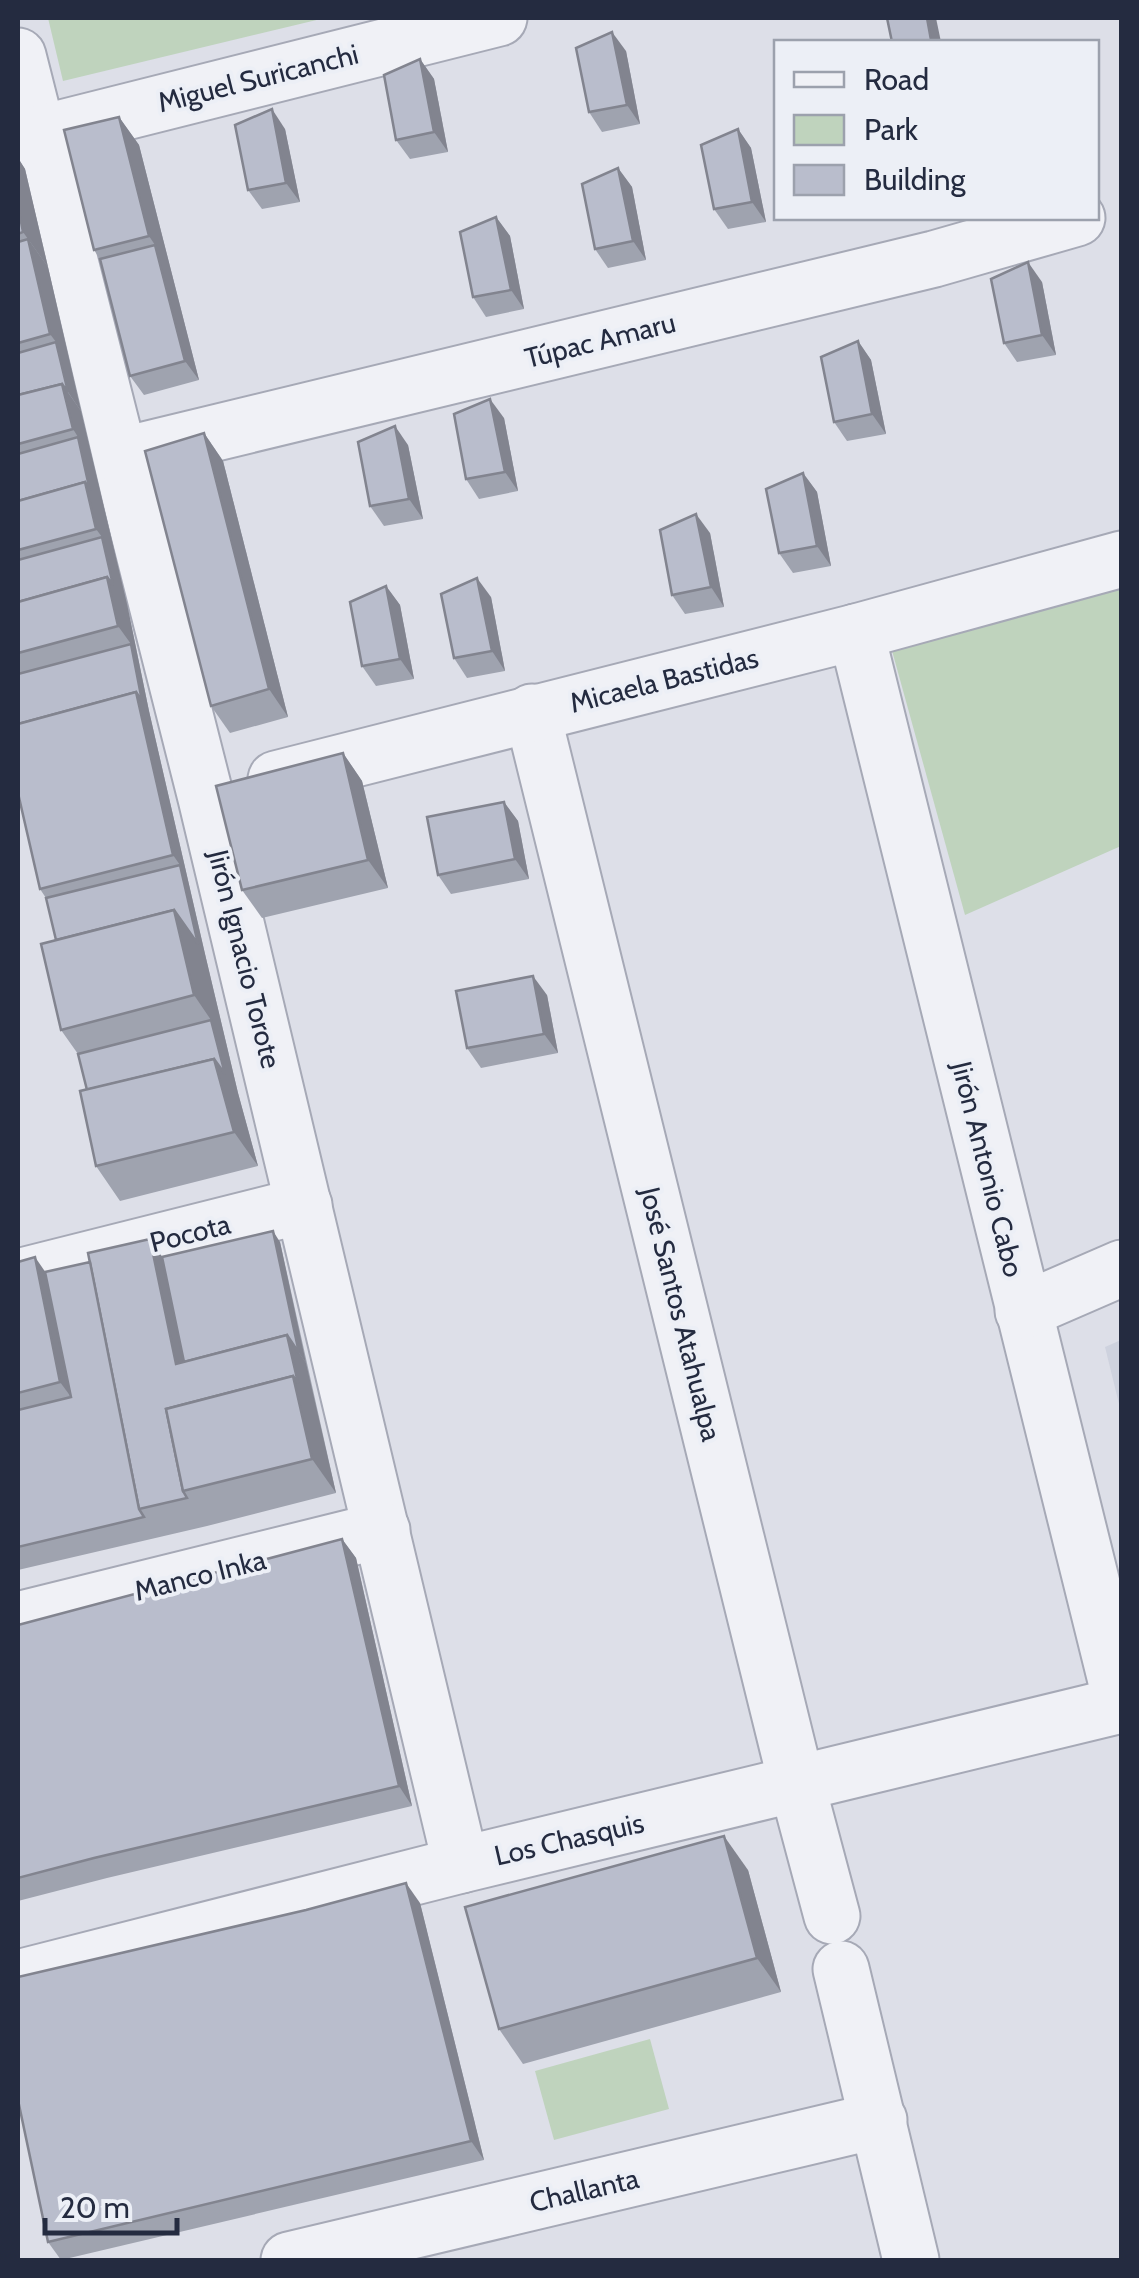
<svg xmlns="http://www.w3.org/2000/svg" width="1139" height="2278" viewBox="0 0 1139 2278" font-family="Cabin,sans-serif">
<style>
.built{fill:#ced2de}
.green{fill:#bfd3bd}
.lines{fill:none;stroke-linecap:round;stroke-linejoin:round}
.minor-casing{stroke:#a6a9b6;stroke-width:59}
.minor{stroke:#f0f1f6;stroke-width:55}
.wall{fill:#9fa3af}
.shaded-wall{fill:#82848f}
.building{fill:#b9bdcc;stroke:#82848f;stroke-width:2.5}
.labels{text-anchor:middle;stroke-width:8;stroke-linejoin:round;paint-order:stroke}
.street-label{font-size:28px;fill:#242b40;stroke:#eceff6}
</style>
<rect width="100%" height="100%" fill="#dddfe8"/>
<path class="built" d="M1121,1340V1412L1105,1347Z"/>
<g class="green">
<path d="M48,18H325L63,81Z"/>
<path d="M1121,586V846L965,915L891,647Z"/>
<path d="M650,2039L669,2109L554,2140L535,2071Z"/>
</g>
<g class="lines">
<defs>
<g id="minor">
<path d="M18,56L206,798L461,1865"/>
<path d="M18,139L499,18"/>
<path d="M120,456L934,259L1077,218"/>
<path d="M856,632L1122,1705"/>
<path d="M532,712L797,1785L832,1916"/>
<path d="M276,779L856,632L1122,559"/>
<path d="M18,1277L304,1205"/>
<path d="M1023,1311L1122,1268"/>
<path d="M18,1620L382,1530"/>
<path d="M841,1969L911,2260"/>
<path d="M18,1978L461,1865L1121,1705"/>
<path d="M289,2260L879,2120"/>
</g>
</defs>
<use href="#minor" class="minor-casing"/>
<use href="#minor" class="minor"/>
</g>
<g class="wall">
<path d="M626,51L640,124L602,132L589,112Z"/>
<path d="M420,59L434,79L448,152L410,159L396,140Z"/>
<path d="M119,117L139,145L199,380L144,395L130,376L100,259L94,250Z"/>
<path d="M285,129L300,202L262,209L248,190Z"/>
<path d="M738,129L751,148L766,222L728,229L714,209Z"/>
<path d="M18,158L25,169L127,604L149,711L205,954L238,1093L258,1166L120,1201L96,1166L87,1090L78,1054L61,1030L56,940L46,898L40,889L18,793Z"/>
<path d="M618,168L632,187L646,260L608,268L595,249Z"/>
<path d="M496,217L510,236L524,309L486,317L473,297Z"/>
<path d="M1042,282L1056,355L1017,362L1004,343Z"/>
<path d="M858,341L871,360L886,434L847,441L834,422Z"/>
<path d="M504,418L518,491L479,499L466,479Z"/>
<path d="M204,433L223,461L288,717L230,733L211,706Z"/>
<path d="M408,445L423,519L384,526L370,506Z"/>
<path d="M803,473L817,492L831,566L793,573L779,553Z"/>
<path d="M710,533L724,607L685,614L672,595Z"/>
<path d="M386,586L400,605L414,679L376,686L362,666Z"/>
<path d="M491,597L505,671L467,678L454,658Z"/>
<path d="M343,753L362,781L388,888L262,918L242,890Z"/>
<path d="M504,802L518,821L529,879L451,894L438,875Z"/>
<path d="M547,995L558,1053L481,1068L467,1048Z"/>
<path d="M280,1242L336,1493L207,1526L18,1570V1262L45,1272Z"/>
<path d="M342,1539L356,1558L412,1806L107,1878L18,1901V1625Z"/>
<path d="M748,1870L781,1992L523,2064L499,2029Z"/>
<path d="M420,1903L484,2160L61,2260L48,2242Z"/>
</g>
<g class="shaded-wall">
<path d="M927,18H936L941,42H933L931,40Z"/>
<path d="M612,32L626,51L640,124L627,105Z"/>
<path d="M420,59L434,79L448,152L434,132Z"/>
<path d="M272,109L285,129L300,202L286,183Z"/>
<path d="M119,117L139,145L199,380L185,361L155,245L149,236Z"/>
<path d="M738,129L751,148L766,222L752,202Z"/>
<path d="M18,158L25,169L48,267L23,232L18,206Z"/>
<path d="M618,168L632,187L646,260L633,241Z"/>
<path d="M496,217L510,236L524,309L511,290Z"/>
<path d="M28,239L48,267L81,411L68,392L56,342L50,334Z"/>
<path d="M1028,262L1042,282L1056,355L1042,335Z"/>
<path d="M858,341L871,360L886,434L872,414Z"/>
<path d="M62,384L81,411L127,604L149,711L205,954L238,1093L258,1166L234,1132L214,1059L211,1020L194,995L174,910L180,865L173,855L136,692L131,644L118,626L107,577L102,537L96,529L85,482L78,437L73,429Z"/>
<path d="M490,399L504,418L518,491L505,472Z"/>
<path d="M395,426L408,445L423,519L409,499Z"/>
<path d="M204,433L223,461L288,717L269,689Z"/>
<path d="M803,473L817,492L831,566L817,546Z"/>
<path d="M696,514L710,533L724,607L711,587Z"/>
<path d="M477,578L491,597L505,671L492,651Z"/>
<path d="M386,586L400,605L414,679L400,659Z"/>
<path d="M343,753L362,781L388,888L368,860Z"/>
<path d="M504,802L518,821L529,879L515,859Z"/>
<path d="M533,976L547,995L558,1053L544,1034Z"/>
<path d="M273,1231L280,1242L306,1363L299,1353Z"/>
<path d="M150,1239L169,1267L193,1380L176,1364Z"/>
<path d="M35,1257L59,1292L85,1416L60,1382Z"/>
<path d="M287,1335L306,1363L336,1493L312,1459L293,1376Z"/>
<path d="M342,1539L356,1558L412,1806L399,1786Z"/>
<path d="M724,1836L748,1870L781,1992L757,1958Z"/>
<path d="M406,1883L420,1903L484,2160L471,2141Z"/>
</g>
<g class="building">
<path d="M887,18H927L931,40L918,42H892Z"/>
<path d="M612,32L627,105L589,112L576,48Z"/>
<path d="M420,59L434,132L396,140L384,75Z"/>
<path d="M272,109L286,183L248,190L235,125Z"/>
<path d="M119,117L149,236L94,250L64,130Z"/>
<path d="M738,129L752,202L714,209L701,145Z"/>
<path d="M618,168L633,241L595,249L582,184Z"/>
<path d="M18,206L23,232L18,234Z"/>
<path d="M496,217L511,290L473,297L460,232Z"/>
<path d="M28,239L50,334L18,343V242Z"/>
<path d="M155,245L185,361L130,376L100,259Z"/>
<path d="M1028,262L1042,335L1004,343L991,279Z"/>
<path d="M858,341L872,414L834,422L821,357Z"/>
<path d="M56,342L68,392L62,384L18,395V353Z"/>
<path d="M62,384L73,429L18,444V395Z"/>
<path d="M490,399L505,472L466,479L454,414Z"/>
<path d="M395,426L409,499L370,506L358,442Z"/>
<path d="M204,433L269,689L211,706L145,451Z"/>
<path d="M78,437L90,491L85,482L18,501V454Z"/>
<path d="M803,473L817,546L779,553L766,489Z"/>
<path d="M85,482L96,529L18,550V501Z"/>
<path d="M696,514L711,587L672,595L660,530Z"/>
<path d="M102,537L113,585L107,577L18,602V560Z"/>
<path d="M107,577L118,626L18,653V602Z"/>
<path d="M477,578L492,651L454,658L441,594Z"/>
<path d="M386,586L400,659L362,666L350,602Z"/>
<path d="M131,644L142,701L136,692L18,724V674Z"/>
<path d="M136,692L173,855L40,889L18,793V724Z"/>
<path d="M343,753L368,860L242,890L216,786Z"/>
<path d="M504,802L515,859L438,875L427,817Z"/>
<path d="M180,865L198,944L174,910L56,940L46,898Z"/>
<path d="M174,910L194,995L61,1030L41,944Z"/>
<path d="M533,976L544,1034L467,1048L456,991Z"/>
<path d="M211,1020L225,1074L214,1059L87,1090L78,1054Z"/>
<path d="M214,1059L234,1132L96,1166L80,1091Z"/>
<path d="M273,1231L299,1353L287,1335L184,1362L162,1257Z"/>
<path d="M150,1239L176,1364L287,1335L298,1383L293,1376L166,1409L183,1491L187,1498L139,1509L88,1253Z"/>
<path d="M35,1257L60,1382L18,1393V1262Z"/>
<path d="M90,1262L139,1509L144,1517L18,1547V1410L71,1397L45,1272Z"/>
<path d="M293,1376L312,1459L183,1491L166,1409Z"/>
<path d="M342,1539L399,1786L94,1858L18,1878V1625Z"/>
<path d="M724,1836L757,1958L499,2029L465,1907Z"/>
<path d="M406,1883L471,2141L48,2242L18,2100V1977L306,1910Z"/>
</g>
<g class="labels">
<g class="street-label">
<text transform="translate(258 78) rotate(-14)" y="10">Miguel Suricanchi</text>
<text transform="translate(600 340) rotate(-14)" y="10">Túpac Amaru</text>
<text transform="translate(664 680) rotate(-14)" y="10">Micaela Bastidas</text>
<text transform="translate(245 959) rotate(76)" y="10">Jirón Ignacio Torote</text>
<text transform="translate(988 1169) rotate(76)" y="10">Jirón Antonio Cabo</text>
<text transform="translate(190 1233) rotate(-14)" y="10">Pocota</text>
<text transform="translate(681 1314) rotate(76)" y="10">José Santos Atahualpa</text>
<text transform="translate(200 1575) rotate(-14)" y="10">Manco Inka</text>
<text transform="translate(569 1839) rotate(-13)" y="10">Los Chasquis</text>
<text transform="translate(584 2190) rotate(-13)" y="10">Challanta</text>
</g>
</g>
<rect width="1139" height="2278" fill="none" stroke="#242b40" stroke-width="40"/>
<rect x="774" y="40" width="325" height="180" fill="#eceff6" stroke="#9ca1ad" stroke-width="2.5"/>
<rect x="794" y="72" width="50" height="15" fill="#f0f1f6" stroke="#9ca1ad" stroke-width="2.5"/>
<text x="864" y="90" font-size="30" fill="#242b40">Road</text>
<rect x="794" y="115" width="50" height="30" fill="#bfd3bd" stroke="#9ca1ad" stroke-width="2.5"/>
<text x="864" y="140" font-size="30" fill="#242b40">Park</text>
<rect x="794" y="165" width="50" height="30" fill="#b9bdcc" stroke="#9ca1ad" stroke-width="2.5"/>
<text x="864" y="190" font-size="30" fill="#242b40">Building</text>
<path d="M45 2218v15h132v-15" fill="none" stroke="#242b40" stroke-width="5"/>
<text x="60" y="2218" font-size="30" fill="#242b40" stroke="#eceff6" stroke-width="8" paint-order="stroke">20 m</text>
</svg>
